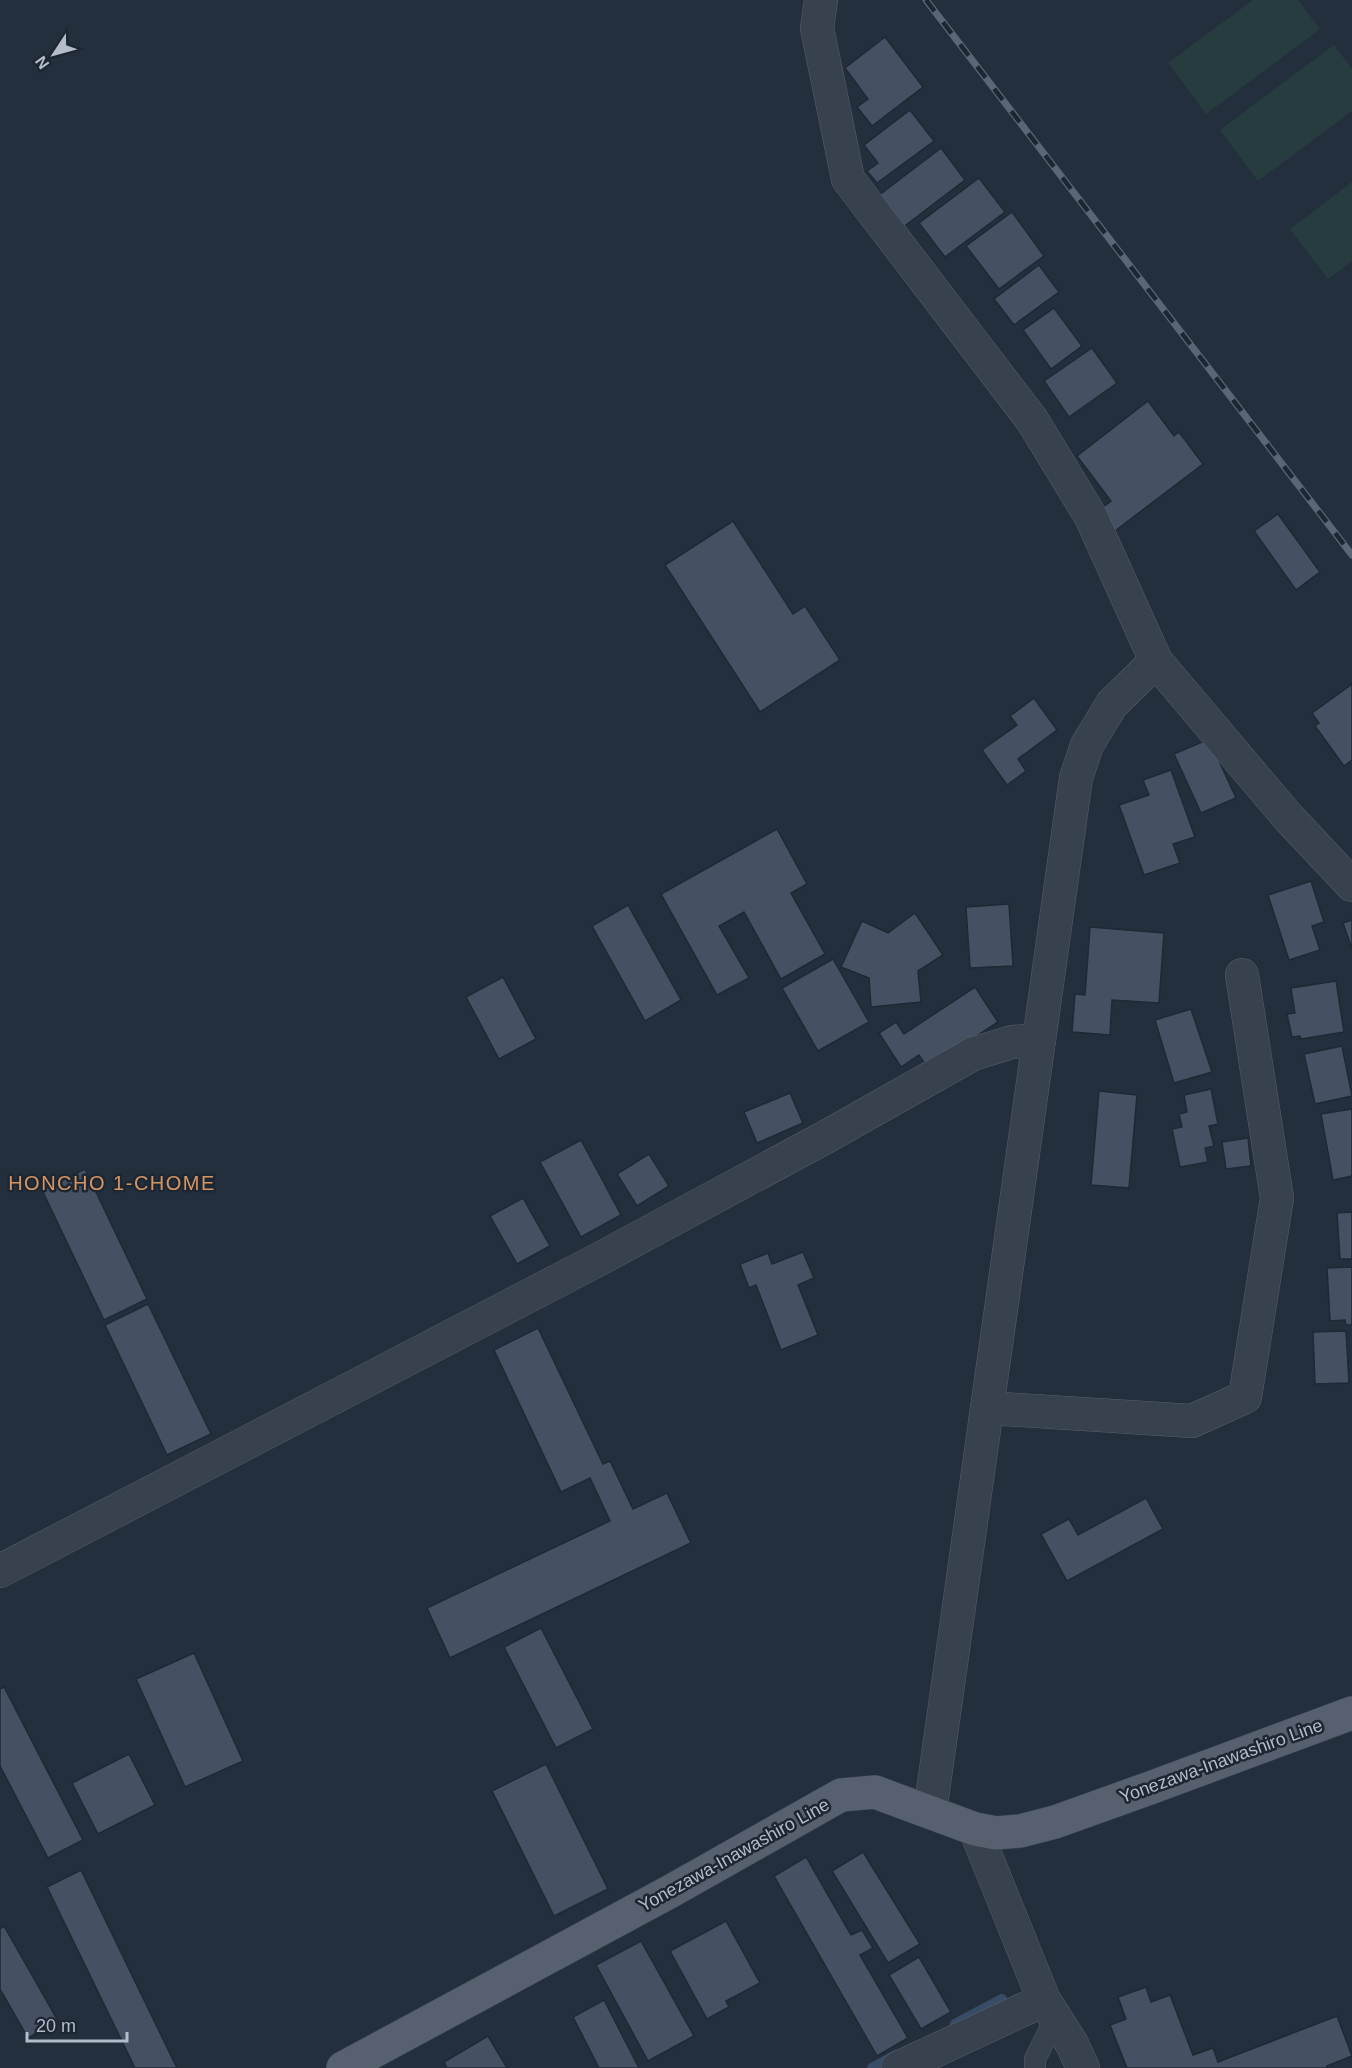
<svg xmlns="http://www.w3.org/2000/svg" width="1352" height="2068" viewBox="0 0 1352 2068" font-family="Helvetica,sans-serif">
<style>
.green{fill:#263c3f}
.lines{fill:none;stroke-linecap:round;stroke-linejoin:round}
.stream{stroke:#394c67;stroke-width:10}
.building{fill:#455162;stroke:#1f2835;stroke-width:1.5}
.service-casing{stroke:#565f6c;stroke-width:22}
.minor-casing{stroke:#565f6c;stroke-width:34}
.tertiary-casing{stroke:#565f6c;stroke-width:34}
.primary-casing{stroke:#414a57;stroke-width:34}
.service{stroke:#38414e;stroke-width:21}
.minor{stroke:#38414e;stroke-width:33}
.tertiary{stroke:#38414e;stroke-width:33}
.primary{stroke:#56606e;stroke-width:33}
.rail-casing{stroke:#5a6575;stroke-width:7}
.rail{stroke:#1d2633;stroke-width:4.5;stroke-dasharray:14;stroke-linecap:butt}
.labels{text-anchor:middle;stroke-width:5;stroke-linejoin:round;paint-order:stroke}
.street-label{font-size:18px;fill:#b4bcc9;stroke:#1d2633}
.neighbourhood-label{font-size:20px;letter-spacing:1.5px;fill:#d59563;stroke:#1d2633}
</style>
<rect width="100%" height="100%" fill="#242f3e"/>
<g class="green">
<path d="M1253,0H1298L1320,29L1206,114L1168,63Z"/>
<path d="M1334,45L1352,69V111L1258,181L1220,130Z"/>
<path d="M1352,182V261L1328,279L1290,229Z"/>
</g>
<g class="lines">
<g class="stream">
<path d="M955,2024L1002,1999"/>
<path d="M872,2068L896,2055"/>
</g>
</g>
<g class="building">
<path d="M885,37L923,87L872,126L857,107L868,99L845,68Z"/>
<path d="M910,110L934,141L877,183L867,171L878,163L864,145Z"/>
<path d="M941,148L965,180L902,228L878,196Z"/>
<path d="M979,178L1005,212L945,257L919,223Z"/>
<path d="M1012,212L1044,256L999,289L966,246Z"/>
<path d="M1039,265L1059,292L1014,325L994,299Z"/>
<path d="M1054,308L1082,346L1051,369L1023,330Z"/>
<path d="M1092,348L1117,383L1069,417L1044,381Z"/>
<path d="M1148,401L1174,436L1179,432L1203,464L1115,531L1099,510L1111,501L1077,456Z"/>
<path d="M1278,514L1320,572L1296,590L1254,531Z"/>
<path d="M733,521L793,614L805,606L840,660L760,712L665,565Z"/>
<path d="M1352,684V760L1344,766L1315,726L1319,723L1312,713Z"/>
<path d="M1034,698L1057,730L1018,759L1026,771L1007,785L982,750L1017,725L1010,716Z"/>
<path d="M1209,739L1236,798L1201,813L1174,754Z"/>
<path d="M1171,770L1195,837L1173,844L1180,863L1144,875L1119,805L1149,795L1143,780Z"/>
<path d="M777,829L807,884L791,893L825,954L781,979L744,912L719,926L749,978L717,995L661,894Z"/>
<path d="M1311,881L1324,922L1312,926L1320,950L1289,960L1268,895Z"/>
<path d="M1009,904L1013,966L970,968L966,907Z"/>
<path d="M628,905L681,1000L645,1021L592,926Z"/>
<path d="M915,913L943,955L918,971L921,1002L871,1007L869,978L841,967L862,921L888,933Z"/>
<path d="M1352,920V946H1351L1343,923Z"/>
<path d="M1090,927L1164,933L1159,1003L1112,1000L1110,1035L1072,1032L1075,994L1085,995Z"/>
<path d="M833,959L869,1022L818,1051L782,988Z"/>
<path d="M503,977L536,1039L499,1059L466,997Z"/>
<path d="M1336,981L1344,1032L1301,1039L1300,1036L1292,1037L1287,1014L1295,1013L1291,988Z"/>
<path d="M975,987L998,1022L928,1068L919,1055L901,1067L879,1033L896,1022L904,1034Z"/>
<path d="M1191,1009L1212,1072L1174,1083L1155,1020Z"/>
<path d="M1342,1046L1352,1096L1315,1104L1304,1054Z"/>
<path d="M1211,1089L1218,1124L1209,1126L1214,1146L1205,1148L1208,1162L1180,1167L1172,1129L1182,1127L1179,1114L1187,1112L1184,1095Z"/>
<path d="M1099,1091L1137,1095L1129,1188L1091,1185Z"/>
<path d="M790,1093L803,1123L757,1143L744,1112Z"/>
<path d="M1352,1109V1176L1333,1180L1321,1114Z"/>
<path d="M1248,1138L1251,1166L1226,1169L1222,1142Z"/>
<path d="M581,1140L621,1215L581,1237L540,1162Z"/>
<path d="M649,1154L669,1186L637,1206L617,1174Z"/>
<path d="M85,1169L147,1299L104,1320L42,1190Z"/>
<path d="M523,1198L550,1246L517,1264L490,1216Z"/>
<path d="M1352,1212V1259H1340L1337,1213Z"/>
<path d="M803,1252L814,1278L798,1285L818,1335L781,1350L756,1285L749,1288L740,1264L768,1253L772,1264Z"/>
<path d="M1352,1267V1325H1346L1345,1320L1330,1321L1327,1268Z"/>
<path d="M148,1304L211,1434L167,1455L105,1325Z"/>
<path d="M538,1328L603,1464L610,1461L633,1509L667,1493L691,1543L450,1658L427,1608L610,1521L590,1478L561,1492L494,1350Z"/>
<path d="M1346,1331L1349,1383L1315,1384L1313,1332Z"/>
<path d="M1146,1498L1163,1529L1067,1581L1041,1534L1069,1519L1078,1535Z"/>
<path d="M541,1628L593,1729L556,1748L504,1647Z"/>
<path d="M194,1653L243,1761L185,1787L136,1679Z"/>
<path d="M4,1687L83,1840L48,1858L0,1766V1689Z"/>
<path d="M129,1754L155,1805L98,1834L72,1783Z"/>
<path d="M546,1764L608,1889L554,1916L492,1791Z"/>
<path d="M863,1852L920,1944L888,1963L832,1871Z"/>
<path d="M806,1857L851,1935L862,1930L873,1948L860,1955L908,2038L877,2056L774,1876Z"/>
<path d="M81,1870L177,2068H135L47,1887Z"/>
<path d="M726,1921L760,1983L726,2001L729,2007L707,2019L670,1951Z"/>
<path d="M4,1926L58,2021L28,2038L0,1989V1929Z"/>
<path d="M641,1941L694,2036L648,2061L596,1965Z"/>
<path d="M919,1957L951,2012L921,2029L889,1975Z"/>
<path d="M1146,1987L1151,2002L1170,1995L1193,2055L1213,2048L1218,2062L1337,2016L1352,2056L1327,2066V2068H1127L1110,2025L1126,2019L1118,1997Z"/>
<path d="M604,2000L639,2068H599L573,2017Z"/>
<path d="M488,2036L507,2068H447L444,2062Z"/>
</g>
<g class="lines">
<defs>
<path id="service" d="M1035,2068V2059L1055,2019"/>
<g id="minor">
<path d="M821,0L817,28L848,179L1032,420L1091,517L1156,661L1287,816L1352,885"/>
<path d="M987,1408L1192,1421L1245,1397L1277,1198L1242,975"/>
<path d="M0,1571L590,1264L824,1138L973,1054L1012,1042L1039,1040"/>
<path d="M975,1829L1044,2000L1072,2044L1083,2068"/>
<path d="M898,2068L1044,2000"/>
</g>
<path id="tertiary" d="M930,1812L1076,778L1087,745L1112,704L1156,661"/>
<path id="primary" d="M343,2068L671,1891L841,1795L875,1792L975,1829L996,1833L1020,1831L1055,1822L1150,1788L1352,1713"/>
</defs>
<use href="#service" class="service-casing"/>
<use href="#minor" class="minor-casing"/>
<use href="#tertiary" class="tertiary-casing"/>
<use href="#primary" class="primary-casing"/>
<use href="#service" class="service"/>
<use href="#minor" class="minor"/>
<use href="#tertiary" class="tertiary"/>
<use href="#primary" class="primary"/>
<defs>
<path id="rail" d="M926,0L1352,555"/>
</defs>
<use href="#rail" class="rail-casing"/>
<use href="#rail" class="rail"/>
</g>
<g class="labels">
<g class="street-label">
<text transform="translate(1221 1761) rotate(-20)" y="6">Yonezawa-Inawashiro Line</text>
<text transform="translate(734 1855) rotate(-29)" y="6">Yonezawa-Inawashiro Line</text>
</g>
<g class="neighbourhood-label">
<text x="112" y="1190">HONCHO 1-CHOME</text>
</g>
</g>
<g transform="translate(54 54) rotate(234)" stroke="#1d2633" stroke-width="4.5" paint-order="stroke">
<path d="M0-4.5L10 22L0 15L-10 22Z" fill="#b4bcc9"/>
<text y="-9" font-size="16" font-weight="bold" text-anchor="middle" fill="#b4bcc9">N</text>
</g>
<path d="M27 2032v9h100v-9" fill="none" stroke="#b4bcc9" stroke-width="3"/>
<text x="36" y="2032" font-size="18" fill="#b4bcc9" stroke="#1d2633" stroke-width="4.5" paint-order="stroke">20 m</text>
</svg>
